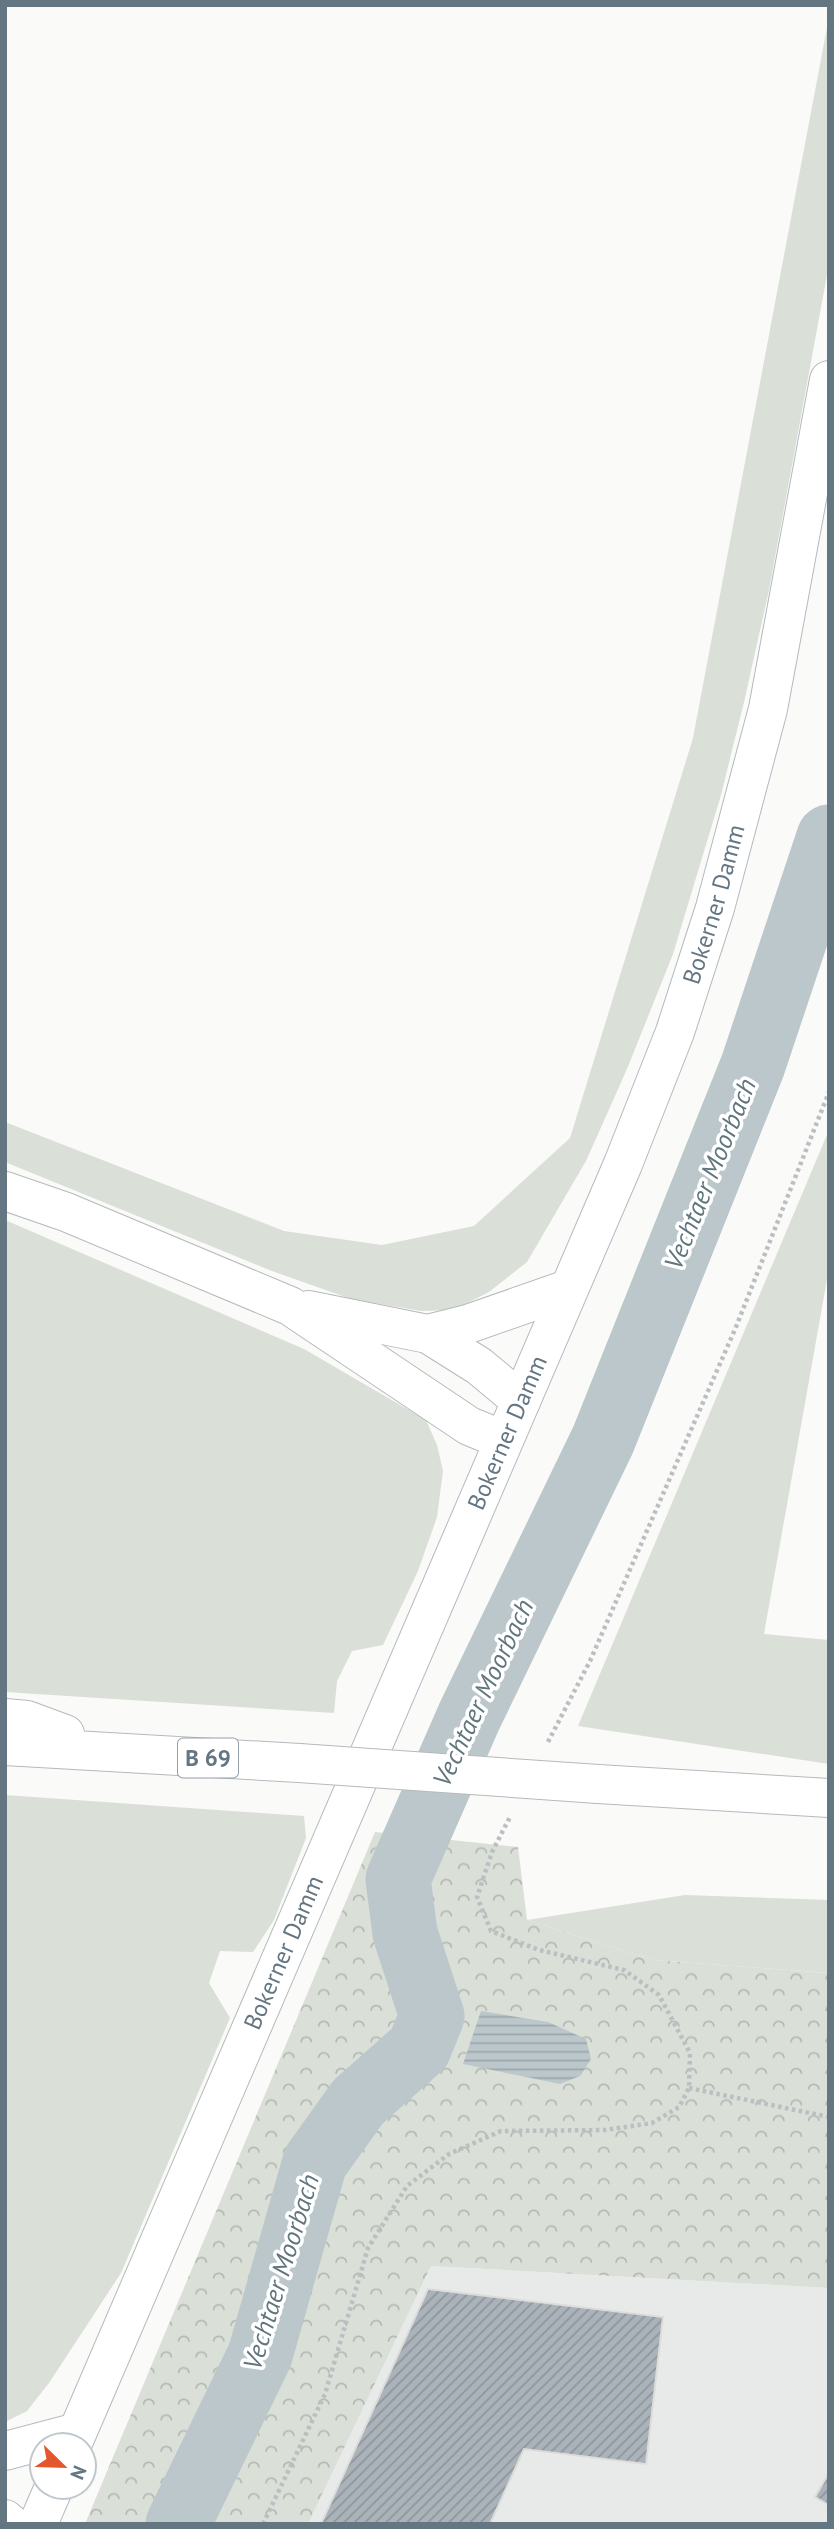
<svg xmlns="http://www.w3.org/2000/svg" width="834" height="2529" viewBox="0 0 834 2529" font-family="'PT Sans',sans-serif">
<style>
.built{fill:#e8e9e9}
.grass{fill:#dadfd7}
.forest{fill:url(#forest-crowns)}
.water{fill:url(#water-rules)}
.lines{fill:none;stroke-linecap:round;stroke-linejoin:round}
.river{stroke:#bbc7cb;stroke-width:65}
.building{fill:url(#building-hatch);stroke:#dcdcda;stroke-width:2}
.secondary-casing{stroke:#b3babf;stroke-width:40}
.primary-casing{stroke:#b5babe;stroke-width:40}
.path{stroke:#bbbfc2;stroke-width:4.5;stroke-dasharray:3.5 3.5;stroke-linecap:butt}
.secondary{stroke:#fff;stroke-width:38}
.primary{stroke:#fff;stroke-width:38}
.primary-bridge-casing{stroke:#b5babe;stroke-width:40;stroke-linecap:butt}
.primary-bridge{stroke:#fff;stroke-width:38}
.labels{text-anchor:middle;stroke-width:7;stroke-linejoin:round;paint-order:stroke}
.shield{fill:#fff;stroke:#939fa8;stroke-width:2}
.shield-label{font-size:23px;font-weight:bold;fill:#657683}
.street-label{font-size:24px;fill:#657683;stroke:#fff}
.water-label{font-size:26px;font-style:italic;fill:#60757c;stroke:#fff}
</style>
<defs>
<pattern id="forest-crowns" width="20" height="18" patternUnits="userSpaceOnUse" patternTransform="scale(1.75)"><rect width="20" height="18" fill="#dadfd7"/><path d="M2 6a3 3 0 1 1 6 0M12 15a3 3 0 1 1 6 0" fill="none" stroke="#b4b9b4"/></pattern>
<pattern id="water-rules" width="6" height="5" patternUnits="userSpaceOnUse" patternTransform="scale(1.75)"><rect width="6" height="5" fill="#bbc7cb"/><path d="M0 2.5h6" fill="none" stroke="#9ca6aa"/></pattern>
<pattern id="building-hatch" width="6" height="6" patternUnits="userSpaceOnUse" patternTransform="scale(1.75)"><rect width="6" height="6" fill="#aab3b9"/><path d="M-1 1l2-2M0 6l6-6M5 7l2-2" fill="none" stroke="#8e969c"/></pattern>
</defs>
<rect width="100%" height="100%" fill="#fafaf8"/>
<path class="built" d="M431,2266L829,2288V2524H308Z"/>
<g class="grass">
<path d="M828,22L829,264L769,590L744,702L721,795L673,954L627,1069L586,1161L527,1262L489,1292L454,1310L421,1311L351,1299L272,1271L5,1162V1122L284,1231L382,1245L474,1226L570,1138L693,738Z"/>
<path d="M829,1130V1268L764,1634L829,1640V1764L578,1726Z"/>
<path d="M5,1220L304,1349L426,1420L437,1445L443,1471L437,1517L418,1571L383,1645L352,1651L337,1681L334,1713L5,1692Z"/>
<path d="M5,1795L304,1816L306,1838L274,1920L253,1952L220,1951L209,1983L230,2018L121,2273L49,2383L27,2411L5,2422Z"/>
<path d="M685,1895L829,1900V1973L653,1960L527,1920Z"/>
</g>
<path class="forest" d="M375,1832L518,1847L527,1920L653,1960L829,1973V2288L431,2266L308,2524H85Z"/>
<path class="water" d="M481,2011L548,2022L586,2039L591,2059L580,2076L560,2084L463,2064Z"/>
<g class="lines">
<path class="river" d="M178,2524L260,2355L315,2162L358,2102L419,2048L432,2016L405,1933L398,1879L469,1717L603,1440L753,1065L829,837"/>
</g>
<g class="building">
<path d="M428,2289L663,2317L646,2464L524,2449L490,2524H321Z"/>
<path d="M829,2473V2505L815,2497Z"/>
</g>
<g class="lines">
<defs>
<g id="secondary">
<path id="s1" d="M72,2445L623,1164L675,1032L715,908L768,709L829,380"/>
<path d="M38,2524L54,2487"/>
</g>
<g id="primary">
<path d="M5,1191L66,1212L290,1306L469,1426L503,1440"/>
<path d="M309,1310L428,1334L479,1366L521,1401"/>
<path d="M428,1334L468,1324L568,1289"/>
<path d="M5,1718L27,1720L65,1734"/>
<path d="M5,1746L299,1763"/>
<path d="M598,1784L829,1798"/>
<path d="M5,2451L77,2432"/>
<path d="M5,2519L11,2524"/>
</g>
</defs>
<use href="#secondary" class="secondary-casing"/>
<use href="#primary" class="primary-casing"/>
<g class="path">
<path d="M548,1742L590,1661L736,1327L829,1092"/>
<path d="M689,2088L829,2117"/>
<path d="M263,2524L325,2394L368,2248L407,2186L449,2154L501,2131L605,2130L652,2123L679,2107L689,2088L690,2053L659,1995L624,1970L539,1950L491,1931L477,1897L492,1852L511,1815"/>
</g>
<use href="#secondary" class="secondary"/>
<use href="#primary" class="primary"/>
<defs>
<path id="primary-bridge" d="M299,1763L598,1784"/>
</defs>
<use href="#primary-bridge" class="primary-bridge-casing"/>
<use href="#primary-bridge" class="primary-bridge"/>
</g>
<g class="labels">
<rect class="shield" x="178" y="1738.5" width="60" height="39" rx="5"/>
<g class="shield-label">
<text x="208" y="1766">B 69</text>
</g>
<g class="street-label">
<text dy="8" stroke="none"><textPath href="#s1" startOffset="1670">Bokerner Damm</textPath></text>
<text dy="8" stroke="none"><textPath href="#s1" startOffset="1102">Bokerner Damm</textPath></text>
<text dy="8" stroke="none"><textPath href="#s1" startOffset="536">Bokerner Damm</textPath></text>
</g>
<g class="water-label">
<text transform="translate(710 1174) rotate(-68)" y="9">Vechtaer Moorbach</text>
<text transform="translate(483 1693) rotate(-65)" y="9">Vechtaer Moorbach</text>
<text transform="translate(281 2272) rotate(-73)" y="9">Vechtaer Moorbach</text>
</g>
</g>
<rect width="834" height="2529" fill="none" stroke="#657683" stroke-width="14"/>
<g transform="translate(63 2466) rotate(113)"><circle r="33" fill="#ffffff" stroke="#c1c8cd" stroke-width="2"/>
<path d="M0-5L12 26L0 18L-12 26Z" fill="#e4572e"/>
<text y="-10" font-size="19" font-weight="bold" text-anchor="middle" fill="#657683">N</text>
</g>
</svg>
